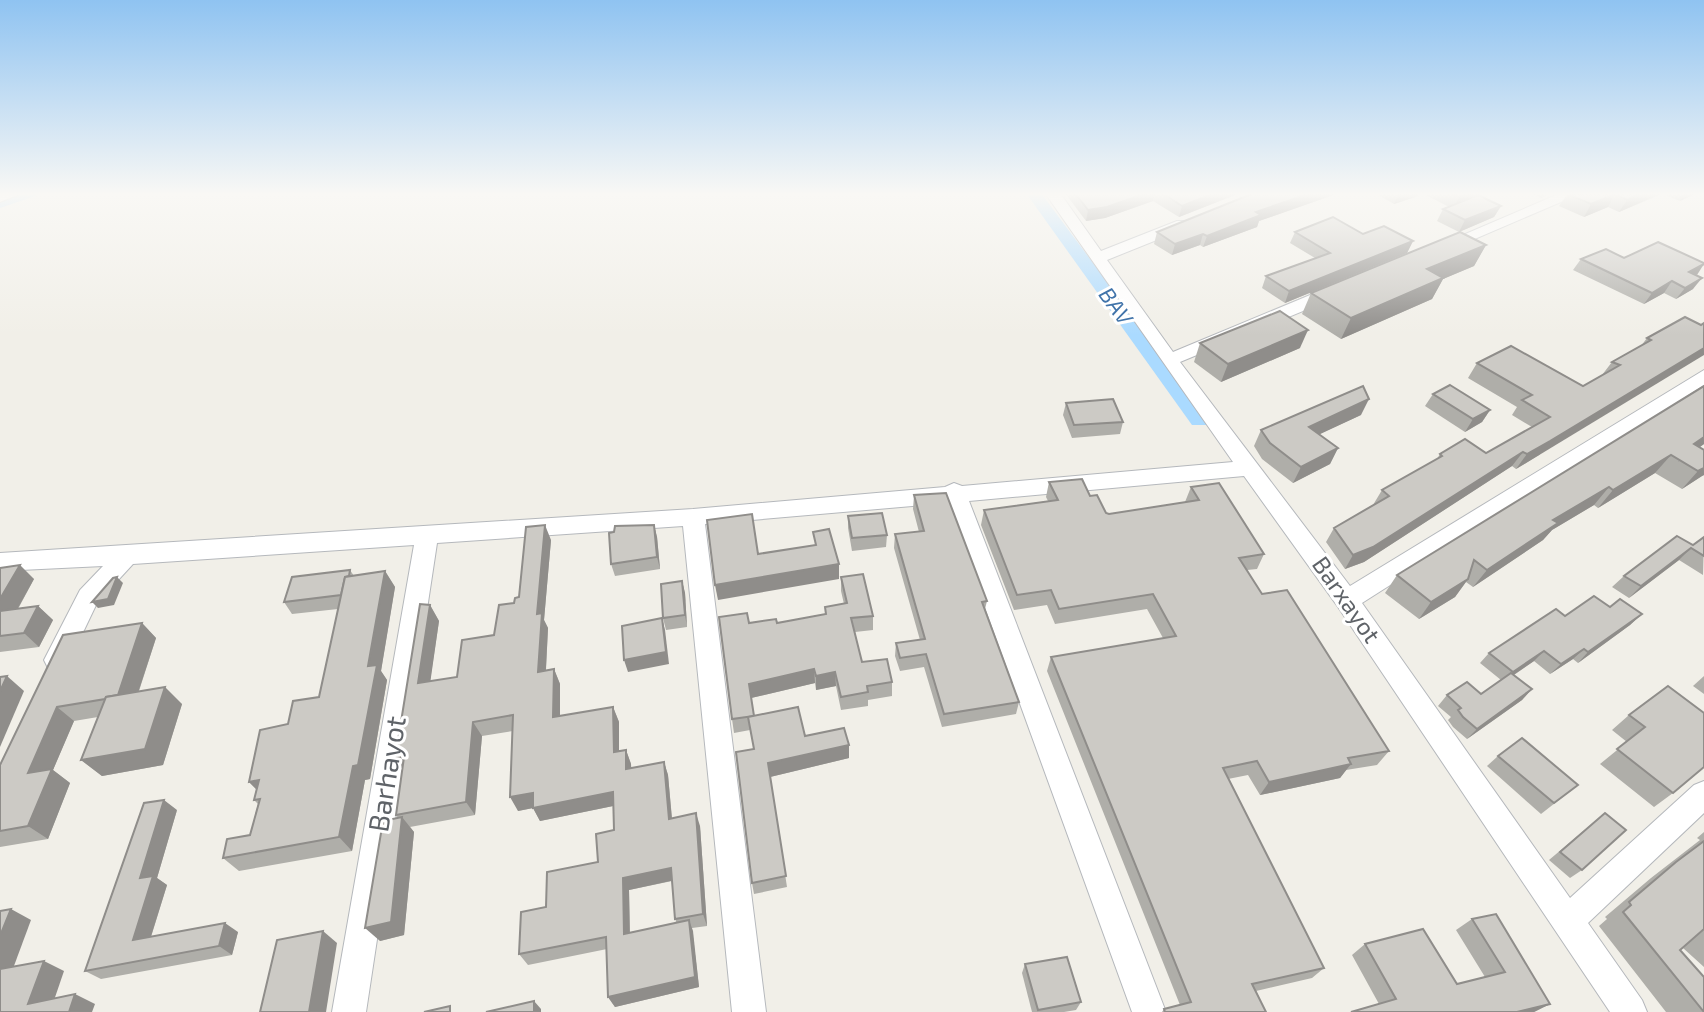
<svg xmlns="http://www.w3.org/2000/svg" width="1704" height="1012" viewBox="0 0 1704 1012" font-family="'Exo 2',sans-serif">
<style>
.lines{fill:none;stroke-linecap:round;stroke-linejoin:round}
.canal{fill:#aadaff;fill-rule:evenodd}
.minor-casing{stroke:#b5b8bc;stroke-width:2}
.minor{fill:#fff;fill-rule:evenodd}
.wall{fill:#afaea9;fill-rule:evenodd}
.shaded-wall{fill:#8f8d8a}
.building{fill:#cccac5;stroke:#8f8d8a;stroke-width:2}
.labels{text-anchor:middle;stroke-width:6;stroke-linejoin:round;paint-order:stroke}
.far-water-label{font-size:22px;font-style:italic;fill:#4174aa;stroke:#fff}
.street-label{font-size:24px;fill:#5f6368;stroke:#fff}
.near-street-label{font-size:28px;fill:#5f6368;stroke:#fff}
</style>
<rect width="100%" height="100%" fill="#f1efe8"/>
<g class="lines">
<g class="canal">
<path d="M19,193H44L0,208V198Z"/>
<path d="M1026,193H1041L1206,415L1209,420L1206,425H1192Z"/>
</g>
<defs>
<g id="minor">
<path d="M0,193H22L0,202Z"/>
<path d="M1045,193H1060L1101,251L1177,221H1189V227L1107,260L1173,352L1327,288H1339L1342,292L1339,296L1180,362L1350,586L1704,370V385L1362,603L1570,898L1694,785L1704,781V813L1588,923L1642,1000L1647,1012H1610L1338,607L1244,476L969,501L1166,1012H1132L947,503L705,524L766,1012H732L683,526L437,543L366,1012H332L414,545L133,564L97,603L66,668L57,671L48,668L44,660L80,590L103,566L0,571V553L693,509L945,487L954,483L962,486L1233,462Z"/>
<path d="M1561,193H1582L1449,250H1437L1435,247Z"/>
</g>
</defs>
<use href="#minor" class="minor-casing"/>
<use href="#minor" class="minor"/>
</g>
<g class="wall">
<path d="M1065,193H1240L1179,217L1153,201L1105,218L1086,221Z"/>
<path d="M1254,193H1339L1259,221L1257,227L1203,247L1200,245L1172,255L1154,244L1157,232Z"/>
<path d="M1375,193H1419L1418,196L1394,204Z"/>
<path d="M1422,193H1478L1477,195L1501,206L1494,217L1459,232L1437,221L1443,209L1449,207Z"/>
<path d="M1531,193H1553L1541,198Z"/>
<path d="M1568,193H1697L1680,201L1662,194L1619,212L1608,207L1584,217L1559,206Z"/>
<path d="M1295,232L1363,234L1413,241L1407,253L1285,303L1262,288L1266,276L1315,258L1290,243Z"/>
<path d="M1486,245L1474,266L1443,279L1432,299L1341,339L1302,314L1311,293Z"/>
<path d="M1624,258L1696,275L1693,289L1676,299L1664,293L1644,304L1573,270L1581,259Z"/>
<path d="M1685,317L1539,455L1516,469L1512,466L1364,562L1345,569L1326,542L1334,528L1373,505L1382,490L1437,459L1440,454L1486,453L1532,427L1512,415L1517,407L1468,378L1477,363L1583,386L1602,375L1612,362L1641,346L1647,338Z"/>
<path d="M1200,343L1300,348L1221,382L1194,362Z"/>
<path d="M1704,386V444L1700,447L1704,450V475L1702,476L1682,489L1655,473L1598,508L1594,505L1552,530L1543,540L1473,587L1466,582L1455,597L1419,619L1385,593L1397,575Z"/>
<path d="M1433,394L1490,410L1482,422L1465,432L1425,406Z"/>
<path d="M1066,403L1123,422L1120,434L1072,438L1063,415Z"/>
<path d="M1361,415L1319,434L1338,448L1330,464L1293,483L1262,459L1254,446L1261,430Z"/>
<path d="M1049,482L1090,496L1106,513L1109,514L1185,502L1191,487L1264,554L1257,569L1247,570L1262,594L1389,751L1377,765L1346,770L1340,778L1260,795L1248,775L1228,779L1324,968L1312,978L1256,991L1266,1012H1162L1164,1009L1180,1005L1047,671L1051,657L1163,638L1147,609L1055,624L1047,605L1014,610L981,525L984,510L1048,501L1046,497Z"/>
<path d="M914,495L987,601L985,609L1019,702L1016,714L942,727L924,667L900,671L895,656L896,643L920,640L894,548L895,534L919,532L913,509Z"/>
<path d="M848,516L887,535L886,547L852,551L848,528Z"/>
<path d="M654,525L657,537L660,569L615,576L611,564L614,532Z"/>
<path d="M1704,537L1703,575L1679,560L1629,598L1612,587L1624,576L1693,545Z"/>
<path d="M551,540L544,620L548,628L546,670L554,669L560,684V716L613,707L619,722V751L626,750L631,764V768L664,762L668,775L672,818L700,826L707,926L692,928L699,987L615,1007L608,997L607,949L528,965L519,954L546,907L598,862L614,830L613,806L540,821L533,808L518,811L513,731L482,736L475,815L410,827L414,832L404,935L380,941L398,818L396,815L430,605L439,621L430,681L457,677L494,635L514,603L519,597ZM672,881L676,923L630,933L629,890Z"/>
<path d="M0,568L34,579L18,609L38,606L53,620L39,647L0,652Z"/>
<path d="M350,570L354,576L385,571L395,587L381,671L387,680L370,779L365,780L352,851L239,871L223,858L250,835L258,804L254,800L257,790L249,782L288,724L319,697L338,609L292,614L284,602Z"/>
<path d="M841,577L873,616V630L855,632L862,662L892,682V696L868,700V706L841,710L836,686L816,690L815,683L751,698L754,716L805,736L849,758L770,777L787,887L754,894L752,883L754,749L750,730L734,733L732,719L749,623H777L825,614V607L844,604L841,591Z"/>
<path d="M682,581L685,593L687,627L666,630L663,618Z"/>
<path d="M1610,607L1642,614L1630,625L1578,663L1573,659L1550,674L1534,661L1514,675L1532,689L1522,700L1467,739L1453,727L1448,720L1451,717L1438,706L1447,695L1481,694L1501,680L1480,663L1489,653L1565,616Z"/>
<path d="M142,623L156,638L139,691L182,704L163,765L102,776L81,760L98,717L74,721L53,770L70,783L48,839L0,847V765L63,635Z"/>
<path d="M1704,676V694L1693,686Z"/>
<path d="M1704,713L1673,793L1654,807L1600,764L1627,742L1612,730L1629,715Z"/>
<path d="M1498,756L1578,785L1541,814L1487,766Z"/>
<path d="M177,810L157,878L167,885L151,937L238,932L232,955L101,979L85,971Z"/>
<path d="M1605,813L1582,870L1570,878L1549,860Z"/>
<path d="M1704,832V967L1683,948L1680,950L1704,1012H1666L1599,926L1607,919L1605,917L1651,878L1700,840L1697,838Z"/>
<path d="M1472,919L1550,1004L1534,1012H1351L1379,1004L1352,955L1365,944L1457,984L1485,977L1456,930Z"/>
<path d="M1025,964L1081,1002L1076,1010L1064,1012H1032L1022,973Z"/>
</g>
<g class="shaded-wall">
<path d="M1147,193H1155L1153,201L1105,218L1086,221L1088,210Z"/>
<path d="M1215,193H1240L1179,217L1182,206Z"/>
<path d="M1311,193H1339L1259,221L1257,227L1203,247L1207,236L1256,212Z"/>
<path d="M1399,193H1419L1418,196L1394,204Z"/>
<path d="M1469,193H1478L1474,201L1453,209L1459,197Z"/>
<path d="M1642,193H1662L1619,212L1627,200Z"/>
<path d="M1685,193H1697L1680,201Z"/>
<path d="M1615,194L1608,207L1584,217L1591,204Z"/>
<path d="M1501,206L1494,217L1459,232L1465,220Z"/>
<path d="M1203,234L1200,245L1172,255L1175,244Z"/>
<path d="M1413,241L1407,253L1285,303L1289,291Z"/>
<path d="M1486,245L1474,266L1443,279L1432,299L1341,339L1351,318L1427,269Z"/>
<path d="M1704,264L1697,275L1689,272Z"/>
<path d="M1702,278L1693,289L1676,299L1685,288Z"/>
<path d="M1672,281L1664,293L1644,304L1652,293Z"/>
<path d="M1308,330L1300,348L1221,382L1228,364Z"/>
<path d="M1704,348V355L1516,469L1527,454Z"/>
<path d="M1369,399L1361,415L1301,443L1309,427Z"/>
<path d="M1490,410L1482,422L1465,432L1473,419Z"/>
<path d="M1704,437V444L1678,462L1694,444Z"/>
<path d="M1338,448L1330,464L1293,483L1301,467Z"/>
<path d="M1523,452L1512,466L1364,562L1345,569L1353,555Z"/>
<path d="M1671,455L1655,473L1598,508L1613,490Z"/>
<path d="M1704,468V475L1702,476L1682,489L1698,471Z"/>
<path d="M1609,487L1594,505L1552,530L1543,540L1473,587L1487,570L1553,520Z"/>
<path d="M545,525L551,540L544,620L548,628L545,686L538,672L537,614Z"/>
<path d="M654,525L657,537L660,569L657,557Z"/>
<path d="M1691,548L1679,560L1629,598L1641,586Z"/>
<path d="M839,564V579L718,600L715,585Z"/>
<path d="M20,565L34,579L8,626L0,618V599Z"/>
<path d="M385,571L395,587L381,671L387,680L370,779L365,780L352,851L339,837Z"/>
<path d="M117,577L123,583L114,605L98,608L92,602Z"/>
<path d="M1468,579L1455,597L1419,619L1431,602Z"/>
<path d="M682,581L685,593L687,627L685,615Z"/>
<path d="M430,605L439,621L428,698L418,683Z"/>
<path d="M38,606L53,620L39,647L24,633Z"/>
<path d="M1642,614L1630,625L1578,663L1588,652Z"/>
<path d="M662,618L665,630L669,664L628,672L624,660Z"/>
<path d="M142,623L156,638L132,711L117,697Z"/>
<path d="M1584,649L1573,659L1550,674L1561,664Z"/>
<path d="M1544,651L1534,661L1503,682L1513,672Z"/>
<path d="M554,669L560,684V732L553,717Z"/>
<path d="M814,669L815,683L751,698L749,684Z"/>
<path d="M835,672L836,686L816,690V676Z"/>
<path d="M7,676L24,691L0,747V691Z"/>
<path d="M165,687L182,704L163,765L102,776L81,760Z"/>
<path d="M1532,689L1522,700L1467,739L1477,729Z"/>
<path d="M57,707L74,721L53,770L70,783L48,839L28,826V773Z"/>
<path d="M613,707L619,722V766L614,752Z"/>
<path d="M473,722L482,736L475,815L466,802Z"/>
<path d="M849,745V758L770,777L768,763Z"/>
<path d="M626,750L631,764L632,783L626,769Z"/>
<path d="M404,757L405,773L395,759Z"/>
<path d="M664,762L668,775L673,832L669,819Z"/>
<path d="M1351,764L1340,778L1260,795L1269,782Z"/>
<path d="M259,780L263,796L249,782Z"/>
<path d="M613,792L618,805L540,821L533,808L518,811L510,797L533,793Z"/>
<path d="M164,800L177,810L157,878L167,885L147,949L133,940L140,878Z"/>
<path d="M696,813L700,826L707,926L703,914Z"/>
<path d="M402,817L414,832L404,935L380,941L365,928Z"/>
<path d="M671,868L675,880L629,890L630,946L624,934L623,878Z"/>
<path d="M11,909L31,920L8,982L0,978V936Z"/>
<path d="M689,920L693,931L699,987L615,1007L608,997Z"/>
<path d="M225,923L238,932L232,955L219,946Z"/>
<path d="M323,931L337,943L326,1012H309Z"/>
<path d="M44,961L64,971L50,1012L28,1004Z"/>
<path d="M75,994L95,1004L92,1012H69Z"/>
<path d="M534,1001L541,1009V1012H534Z"/>
<path d="M1550,1004L1534,1012H1517Z"/>
</g>
<g class="building">
<path d="M1075,193H1147L1107,207L1088,210Z"/>
<path d="M1162,193H1215L1182,206Z"/>
<path d="M1254,193H1311L1256,212L1261,215L1207,236L1203,234L1175,244L1157,232Z"/>
<path d="M1452,193H1469L1459,197Z"/>
<path d="M1642,193L1627,200L1615,194L1591,204L1567,194Z"/>
<path d="M1478,195L1501,206L1465,220L1443,209Z"/>
<path d="M1333,217L1363,234L1384,226L1413,241L1289,291L1266,276L1330,253L1295,232Z"/>
<path d="M1460,232L1486,245L1427,269L1443,278L1351,318L1311,293Z"/>
<path d="M1658,242L1704,263V264L1689,272L1702,278L1685,288L1672,281L1652,293L1581,259L1606,249L1624,258Z"/>
<path d="M1280,311L1308,330L1228,364L1200,343Z"/>
<path d="M1685,317L1701,325L1704,323V348L1550,441L1527,454L1523,452L1373,547L1353,555L1334,528L1389,496L1382,490L1442,456L1440,454L1465,439L1486,453L1550,417L1522,400L1532,395L1477,363L1511,346L1583,386L1620,365L1612,362L1651,340L1647,338Z"/>
<path d="M1450,385L1490,410L1473,419L1433,394Z"/>
<path d="M1363,386L1369,399L1309,427L1338,448L1301,467L1270,443L1261,430Z"/>
<path d="M1704,386V437L1694,444L1704,450V468L1698,471L1671,455L1613,490L1609,487L1553,520L1558,523L1487,570L1474,560L1468,579L1431,602L1397,575Z"/>
<path d="M1113,399L1123,422L1074,425L1066,403Z"/>
<path d="M1082,479L1090,496L1097,495L1106,513L1109,514L1199,500L1191,487L1219,483L1264,554L1239,558L1262,594L1287,590L1389,751L1348,758L1351,764L1269,782L1257,761L1223,768L1324,968L1252,984L1266,1012H1165L1164,1009L1191,1002L1051,657L1176,636L1153,594L1059,609L1051,590L1017,595L984,510L1058,500L1049,482Z"/>
<path d="M946,493L987,601L982,602L1019,702L944,714L926,654L900,658L896,643L925,639L895,534L924,531L914,495Z"/>
<path d="M882,513L887,535L852,538L848,516Z"/>
<path d="M752,514L758,554L816,545L813,532L829,529L839,564L715,585L707,520Z"/>
<path d="M545,525L537,614L542,613L538,672L554,669L553,717L613,707L614,752L626,750V769L664,762L669,819L696,813L703,914L675,919L671,868L623,878L624,934L689,920L695,977L608,997L606,937L519,954L521,912L546,907L547,872L598,862L596,834L614,830L613,792L533,808V793L510,797L513,715L473,722L466,802L396,815L404,757L395,759L420,604L430,605L418,683L457,677L462,640L494,635L499,605L514,603L515,598L519,597L526,527Z"/>
<path d="M654,525L657,557L611,564L609,533L614,532L615,526Z"/>
<path d="M1677,536L1693,545L1704,537V556L1691,548L1641,586L1624,576Z"/>
<path d="M20,565L0,599V568Z"/>
<path d="M350,570L349,576L345,577L341,595L284,602L292,577Z"/>
<path d="M385,571L368,666L377,665L358,765L353,766L339,837L223,858L227,839L250,835L260,799L254,800L259,780L249,782L260,730L288,724L293,701L319,697L345,577Z"/>
<path d="M863,574L873,616L851,618L862,662L887,659L892,682L867,686L868,692L841,697L835,672L816,676L814,669L749,684L754,716L732,719L719,617L747,613L749,623L776,619L777,623L826,614L825,607L847,603L841,577Z"/>
<path d="M117,577L108,599L92,602L113,578Z"/>
<path d="M682,581L685,615L663,618L661,584Z"/>
<path d="M1594,596L1610,607L1620,599L1642,614L1588,652L1584,649L1561,664L1544,651L1513,672L1489,653L1556,609L1565,616Z"/>
<path d="M38,606L24,633L0,636V611Z"/>
<path d="M662,618L666,652L624,660L622,626Z"/>
<path d="M142,623L118,695L106,697L105,699L57,707L28,773L52,769L28,826L0,831V765L63,635Z"/>
<path d="M1511,673L1532,689L1477,729L1463,717L1458,710L1461,708L1447,695L1467,682L1481,694Z"/>
<path d="M7,676L0,691V677Z"/>
<path d="M1668,686L1704,713V767L1673,793L1617,749L1645,727L1629,715Z"/>
<path d="M165,687L145,749L81,760L106,697Z"/>
<path d="M798,707L805,736L844,728L849,745L768,763L786,876L752,883L736,752L754,749L748,717Z"/>
<path d="M1522,738L1578,785L1554,803L1498,756Z"/>
<path d="M164,800L140,878L153,876L133,940L225,923L219,946L85,971L144,803Z"/>
<path d="M1605,813L1626,830L1582,870L1560,852Z"/>
<path d="M402,817L391,922L365,928L383,821Z"/>
<path d="M1704,841V929L1680,950L1704,977V1012L1623,912L1631,905L1629,902L1676,862Z"/>
<path d="M11,909L0,936V911Z"/>
<path d="M1496,914L1550,1004L1517,1012H1351L1396,999L1365,944L1423,929L1457,984L1505,972L1472,919Z"/>
<path d="M323,931L309,1012H260L277,940Z"/>
<path d="M1067,957L1081,1002L1038,1010L1025,964Z"/>
<path d="M44,961L28,1004L75,994L69,1012H0V969Z"/>
<path d="M534,1001V1012H486Z"/>
<path d="M450,1006V1012H424Z"/>
</g>
<linearGradient id="sky" x2="0" y2="1"><stop stop-color="#8fc3f1"/><stop offset="0.58" stop-color="#f9f8f5"/><stop offset="1" stop-color="#f9f8f5" stop-opacity="0"/></linearGradient>
<rect width="1704" height="335" fill="url(#sky)"/>
<g class="labels">
<g class="far-water-label">
<text transform="translate(1116 306) rotate(54)" y="8">BAV</text>
</g>
<g class="street-label">
<text transform="translate(1346 600) rotate(55)" y="8">Barxayot</text>
</g>
<g class="near-street-label">
<text transform="translate(387 774) rotate(-81)" y="10">Barhayot</text>
</g>
</g>
</svg>
